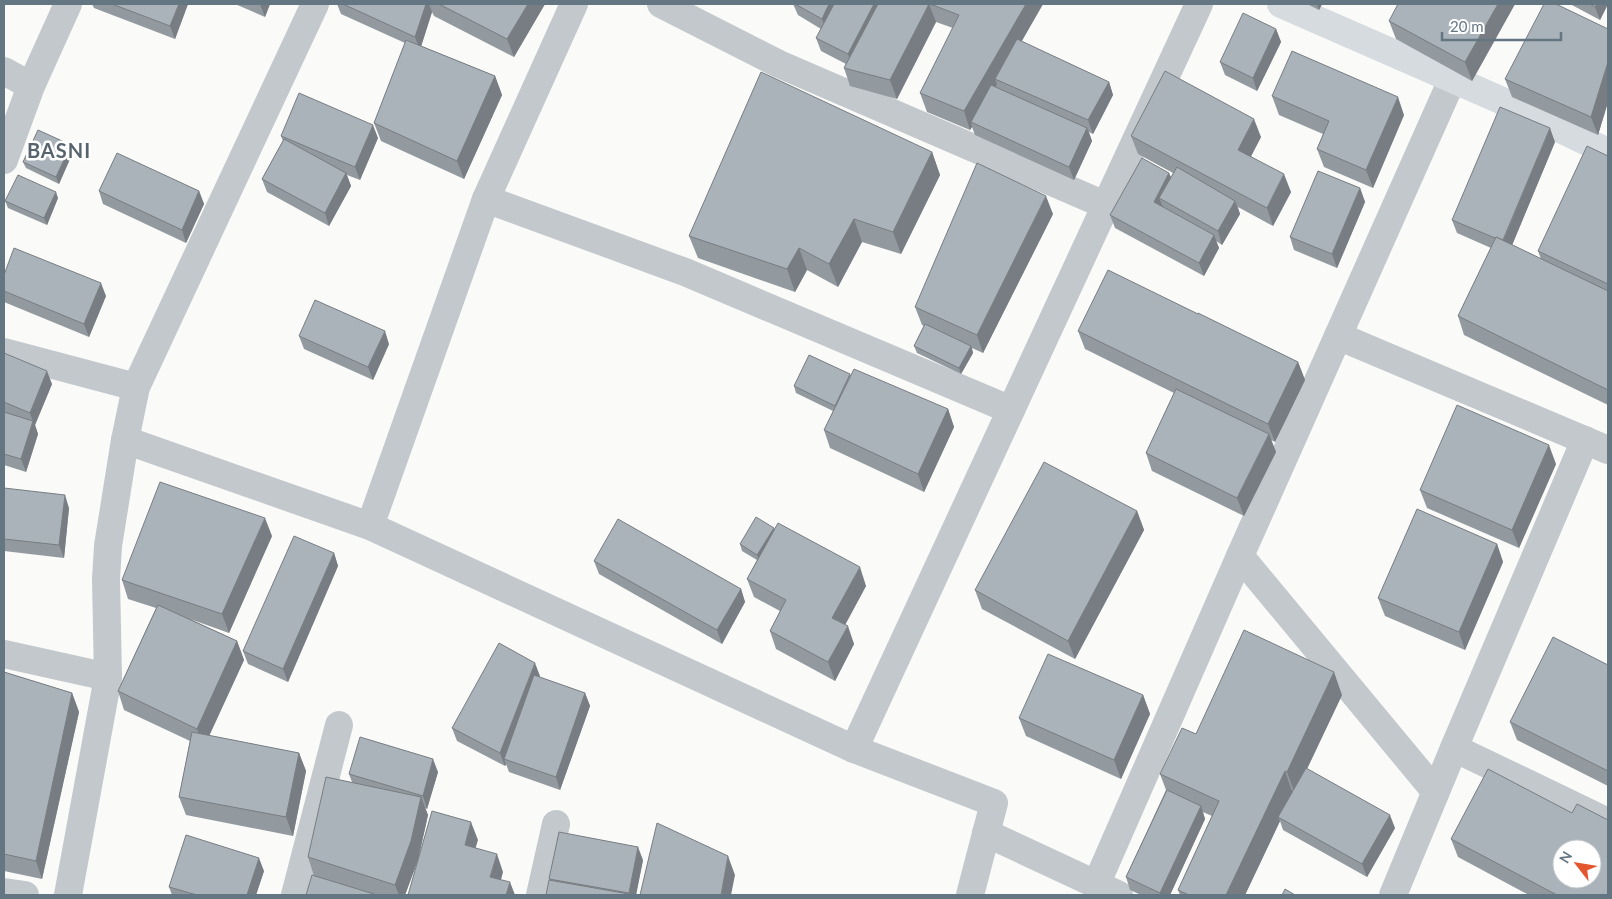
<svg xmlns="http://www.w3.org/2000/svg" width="1612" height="899" viewBox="0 0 1612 899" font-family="Lato,sans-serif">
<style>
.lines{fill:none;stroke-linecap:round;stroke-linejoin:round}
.street{stroke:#c3c8cc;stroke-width:28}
.secondary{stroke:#d6dbdf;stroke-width:28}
.wall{fill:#929a9f}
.shaded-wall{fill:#777d82}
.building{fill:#aab3b9;stroke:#777d82;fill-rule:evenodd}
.labels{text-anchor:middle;stroke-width:5;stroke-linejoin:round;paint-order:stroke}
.district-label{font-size:20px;font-weight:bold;letter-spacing:1px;fill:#57646e;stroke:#fff}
</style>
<rect width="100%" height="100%" fill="#fafaf8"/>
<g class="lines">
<g class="street">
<path d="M574,4L486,199L370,526L854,749L1199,4"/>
<path d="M661,4L779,64L1105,205"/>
<path d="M4,71L31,86L4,160"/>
<path d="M31,86L68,4"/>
<path d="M486,199L685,272L1011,410"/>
<path d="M1338,336L1608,450"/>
<path d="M4,352L136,387"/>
<path d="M125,440L370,526"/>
<path d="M1240,556L1435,791"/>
<path d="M4,654L108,677"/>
<path d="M1454,748L1585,440"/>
<path d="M854,749L994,803L970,895"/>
<path d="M986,833L1119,895"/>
<path d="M1096,885L1240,556L1452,80"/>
<path d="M4,892L25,895"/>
<path d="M68,895L108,677L106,579L108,546L125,440L136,387L315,4"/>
<path d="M295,895L339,725"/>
<path d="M540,895L556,824"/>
<path d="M1393,895L1454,748L1608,822"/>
</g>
<path class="secondary" d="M1281,4L1498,99L1608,152"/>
</g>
<g class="wall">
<path d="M92,4H188L175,39L94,8Z"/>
<path d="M235,4H270L265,17Z"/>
<path d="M337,4H545L514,57L434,16L432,12L421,46L495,76L502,95L464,179L381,141L374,123L405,43L341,14Z"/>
<path d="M793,4H1043L1021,42L1109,82L1113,95L1093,134L1089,132L1092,141L1074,180L975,135L972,127L970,130L927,112L920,93L953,28L936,22L897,99L850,86L844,68L846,64L821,51L816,38L821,29L798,15Z"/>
<path d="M1307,4H1322L1319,10Z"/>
<path d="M1515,4L1472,81L1396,39L1389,21Z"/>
<path d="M1570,4H1608L1600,20Z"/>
<path d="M1276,29L1281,42L1257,91L1225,75L1220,62Z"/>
<path d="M1608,29V102L1598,135L1512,97L1505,79Z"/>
<path d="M1272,96L1404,115L1373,188L1324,167L1317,149L1323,134L1279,115Z"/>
<path d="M281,136L378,138L360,180L347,175L351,186L329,226L267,192L262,179L283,141Z"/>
<path d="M1131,136L1261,137L1251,156L1291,192L1273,226L1238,207L1240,214L1222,245L1216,241L1219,248L1204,276L1115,228L1110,215L1169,173L1171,177L1173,173L1138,154Z"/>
<path d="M1555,142L1512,245L1541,259L1538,251L1608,156V405L1464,335L1458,316L1491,248L1457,233L1452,220Z"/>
<path d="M73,152L59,184L26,168L23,162Z"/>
<path d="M932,152L940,175L901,254L862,242L838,287L807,270L795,292L698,258L689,236Z"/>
<path d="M1360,188L1365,202L1337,268L1294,250L1290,237Z"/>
<path d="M99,191H199L204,204L186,243L103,204Z"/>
<path d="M58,198L47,225L8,208L5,201Z"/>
<path d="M1053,214L983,353L972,348L973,353L961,374L917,353L914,346L924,326L922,325L915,307Z"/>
<path d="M4,275L106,296L89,337L4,302Z"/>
<path d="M1198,314L1298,362L1305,380L1275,442L1271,440L1276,452L1244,516L1152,471L1146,453L1174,393L1085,349L1078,331Z"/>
<path d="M299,336L389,344L373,380L304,349Z"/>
<path d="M4,353L52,384L35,425L38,434L26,472L4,465Z"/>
<path d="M850,374L851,376L948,409L954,427L924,492L830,448L824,430L833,411L796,393L794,386Z"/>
<path d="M1556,464L1519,548L1427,508L1420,490Z"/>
<path d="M4,488L69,508L64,558L4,551Z"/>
<path d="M1137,511L1144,530L1075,659L982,609L975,590Z"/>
<path d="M774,529L866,586L845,625L854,644L835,681L776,649L770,631L780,611L754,597L747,579L757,560L742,551L740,544Z"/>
<path d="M272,536L229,633L190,619L237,641L244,660L209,736L299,753L306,771L293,836L186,815L179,797L190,741L124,710L118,691L156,608L128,599L122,580Z"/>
<path d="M1497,544L1503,562L1465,650L1385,616L1378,598Z"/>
<path d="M334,553L338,566L288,682L248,664L243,651Z"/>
<path d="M594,561L741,589L745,602L722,644L599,574Z"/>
<path d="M1608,665V786L1517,740L1510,722Z"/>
<path d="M4,672L72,693L79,712L42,879L4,871Z"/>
<path d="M540,676L539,677L585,693L590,706L560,790L509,772L506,764L505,766L457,741L452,728Z"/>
<path d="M1143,695L1150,714L1121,779L1026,736L1019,718Z"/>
<path d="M1342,695L1307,769L1395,828L1367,877L1283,830L1280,821L1245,895H1180L1178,890L1212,816L1203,812L1205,819L1170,895H1141L1130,890L1126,877L1166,790L1160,774L1196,734Z"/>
<path d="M438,772L427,809L425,808L428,815L418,860L405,895H306L314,876L308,857L352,782L349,774Z"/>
<path d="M1572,813L1608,895H1529L1458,857L1451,839Z"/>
<path d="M643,860L636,895H546L550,881L549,879Z"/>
<path d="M264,871L256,895H172L169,887Z"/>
</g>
<g class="shaded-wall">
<path d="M179,4H188L175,39L170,26Z"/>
<path d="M260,4H270L265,17Z"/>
<path d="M426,4H429L432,12L420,50L415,37Z"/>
<path d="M528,4H545L514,57L507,39Z"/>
<path d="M829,4H841L827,32L822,19Z"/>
<path d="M874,4H885L852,67L848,54Z"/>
<path d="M929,4L936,22L897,99L890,80Z"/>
<path d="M1026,4H1043L999,81L995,79L997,84L974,124L971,122L972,127L970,130L964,111Z"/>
<path d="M1317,4H1322L1319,10Z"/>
<path d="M1498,4H1515L1472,81L1465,62Z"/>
<path d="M1597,4H1608L1600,20L1595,7Z"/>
<path d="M1276,29L1281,42L1257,91L1253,78Z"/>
<path d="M1608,62V102L1598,135L1591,117Z"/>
<path d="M495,76L502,95L464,179L457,161Z"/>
<path d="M1109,82L1113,95L1093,134L1088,120Z"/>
<path d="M1398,97L1404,115L1373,188L1366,170Z"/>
<path d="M1254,119L1261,137L1245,168L1238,150Z"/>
<path d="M373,125L378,138L360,180L355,167Z"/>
<path d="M1087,128L1092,141L1074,180L1069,167Z"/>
<path d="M1550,128L1555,142L1508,255L1503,242Z"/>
<path d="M71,145L73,152L59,184L56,177Z"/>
<path d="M932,152L940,175L901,254L893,232Z"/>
<path d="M346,173L351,186L329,226L325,213Z"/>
<path d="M1169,173L1174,186L1159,198L1163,207L1154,202Z"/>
<path d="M1284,174L1291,192L1273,226L1267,208Z"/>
<path d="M1360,188L1365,202L1337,268L1332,254Z"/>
<path d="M199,191L204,204L186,243L182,230Z"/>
<path d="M56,192L58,198L47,225L44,218Z"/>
<path d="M1046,196L1053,214L983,353L977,335Z"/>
<path d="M1235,201L1240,214L1222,245L1218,231Z"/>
<path d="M854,219L862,242L838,287L829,264Z"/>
<path d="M1214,235L1219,248L1204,276L1199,263Z"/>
<path d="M799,248L807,270L795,292L787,269Z"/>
<path d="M101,283L106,296L89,337L84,324Z"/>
<path d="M385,331L389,344L373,380L368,367Z"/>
<path d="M971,346L973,353L961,374L959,368Z"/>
<path d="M1298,362L1305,380L1275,442L1268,424Z"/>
<path d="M47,371L52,384L35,425L38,434L26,472L21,459L33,422L30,413Z"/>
<path d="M948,409L954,427L924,492L918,474Z"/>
<path d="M1269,434L1276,452L1244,516L1237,498Z"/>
<path d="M1549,445L1556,464L1519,548L1512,530Z"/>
<path d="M65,495L69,508L64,558L59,545Z"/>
<path d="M1137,511L1144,530L1075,659L1068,641Z"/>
<path d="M265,518L272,536L229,633L222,614Z"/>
<path d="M774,528L776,534L760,562L757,555Z"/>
<path d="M1497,544L1503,562L1465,650L1459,632Z"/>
<path d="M334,553L338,566L288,682L283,669Z"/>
<path d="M860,567L866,586L839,636L832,618Z"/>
<path d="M741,589L745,602L722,644L717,630Z"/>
<path d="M848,626L854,644L835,681L828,662Z"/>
<path d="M237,641L244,660L204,747L197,729Z"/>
<path d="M535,663L540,676L507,760L504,759L506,764L505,766L500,753Z"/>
<path d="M1334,672L1342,695L1295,794L1287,772Z"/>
<path d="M72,693L79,712L42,879L36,861Z"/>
<path d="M585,693L590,706L560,790L556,777Z"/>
<path d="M1143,695L1150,714L1121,779L1114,760Z"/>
<path d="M299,753L306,771L293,836L286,817Z"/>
<path d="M433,759L438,772L427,809L423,796Z"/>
<path d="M1285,771L1293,794L1278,817L1280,821L1245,895H1226Z"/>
<path d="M421,797L428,815L418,860L405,895H399L395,885Z"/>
<path d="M1201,806L1205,819L1170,895H1160V893Z"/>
<path d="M1390,815L1395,828L1367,877L1362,864Z"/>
<path d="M471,822L478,840L471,863L465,845Z"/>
<path d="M638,847L643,860L636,895H630L629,893Z"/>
<path d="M497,854L503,872L497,895L490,877Z"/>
<path d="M728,856L735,875L731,895H721Z"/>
<path d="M259,858L264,871L256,895H247Z"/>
<path d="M510,882L515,895H506Z"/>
</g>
<g class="building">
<path d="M112,4H179L170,26Z"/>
<path d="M343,4H426L415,37Z"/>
<path d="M439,4H528L507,39Z"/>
<path d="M795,4H829L822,19Z"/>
<path d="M834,4H874L848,54L816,38Z"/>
<path d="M878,4H929L890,80L844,68Z"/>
<path d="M930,4H1026L964,111L920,93L959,15Z"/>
<path d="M1398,4H1498L1465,62L1389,21Z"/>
<path d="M1544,4H1556L1608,29V62L1591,117L1505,79Z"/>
<path d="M1590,4H1597L1595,7Z"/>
<path d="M1243,13L1276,29L1253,78L1220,62Z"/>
<path d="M1017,39L1109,82L1088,120L995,79Z"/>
<path d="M406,40L495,76L457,161L374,123Z"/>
<path d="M1292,51L1398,97L1366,170L1317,149L1329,121L1272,96Z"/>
<path d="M1165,71L1254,119L1238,150L1284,174L1267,208L1131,136Z"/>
<path d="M761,72L932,152L893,232L854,219L829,264L799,248L787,269L689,236Z"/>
<path d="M991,85L1087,128L1069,167L971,122Z"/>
<path d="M299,93L373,125L355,167L281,136Z"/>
<path d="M1500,107L1550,128L1503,240L1496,237L1495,238L1452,220Z"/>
<path d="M38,130L71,145L56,177L23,162Z"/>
<path d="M284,139L346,173L325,213L262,179Z"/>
<path d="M1587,146L1608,156V284L1538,251Z"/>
<path d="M117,153L199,191L182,230L99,191Z"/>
<path d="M1142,158L1169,173L1154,202L1214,235L1199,263L1110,215Z"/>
<path d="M977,163L1046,196L977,335L915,307Z"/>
<path d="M1177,167L1235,201L1218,231L1159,198Z"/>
<path d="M1318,171L1360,188L1332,254L1290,237Z"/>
<path d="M18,175L56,192L44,218L5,201Z"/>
<path d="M1496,237L1608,291V390L1458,316Z"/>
<path d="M14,248L101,283L84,324L4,291V275Z"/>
<path d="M1108,270L1198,314V313L1298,362L1268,424L1078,331Z"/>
<path d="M315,300L385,331L368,367L299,336Z"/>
<path d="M925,324L971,346L959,368L914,346Z"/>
<path d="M4,353L47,371L30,413L4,402Z"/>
<path d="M809,355L850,374L835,406L794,386Z"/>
<path d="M854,369L948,409L918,474L824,430Z"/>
<path d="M1176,389L1269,434L1237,498L1146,453Z"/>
<path d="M1457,405L1549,445L1512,530L1420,490Z"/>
<path d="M4,412L33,421L21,459L4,454Z"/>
<path d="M1044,462L1137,511L1068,641L975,590Z"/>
<path d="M160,482L265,518L222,614L122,580Z"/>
<path d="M4,488L65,495L59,545L4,539Z"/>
<path d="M1417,509L1497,544L1459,632L1378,598Z"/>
<path d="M756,517L774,528L757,555L740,544Z"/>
<path d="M618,519L741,589L717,630L594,561Z"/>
<path d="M778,523L860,567L832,618L848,626L828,662L770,631L786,600L747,579Z"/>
<path d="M294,536L334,553L283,669L243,651Z"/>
<path d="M158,605L237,641L197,729L118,691Z"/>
<path d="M1244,630L1334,672L1287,772L1285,771L1226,895H1189L1178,890L1219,801L1160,774L1182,728L1196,734Z"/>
<path d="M1553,637L1608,665V771L1510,722Z"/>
<path d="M499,643L535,663L500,753L452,728Z"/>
<path d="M1048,654L1143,695L1114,760L1019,718Z"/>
<path d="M4,672L72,693L36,861L4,854Z"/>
<path d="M534,675L585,693L556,777L504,759Z"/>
<path d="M192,732L299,753L286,817L179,797Z"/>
<path d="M360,737L433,759L423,796L349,774Z"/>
<path d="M1306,768L1390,815L1362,864L1278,817Z"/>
<path d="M1488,769L1572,813L1577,804L1608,820V895H1557L1451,839ZM1562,849H1592V879H1562Z"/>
<path d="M326,777L421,797L411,841L395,885L308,857Z"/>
<path d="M1167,790L1201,806L1160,893L1126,877Z"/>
<path d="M432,811L471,822L465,845L497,854L490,877L510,882L506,895H408Z"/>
<path d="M657,823L728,856L721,895H640Z"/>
<path d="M559,832L638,847L629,893L549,879Z"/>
<path d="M186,835L259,858L247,895H197L169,887Z"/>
<path d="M312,875L377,895H306Z"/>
<path d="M549,880L629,894V895H546Z"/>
<path d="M1285,889L1295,895H1282Z"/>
</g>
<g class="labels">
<g class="district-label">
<text x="59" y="158">BASNI</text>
</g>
</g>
<rect width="1612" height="899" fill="none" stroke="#657683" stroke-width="10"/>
<g transform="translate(1577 864) rotate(301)"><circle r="24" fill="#ffffff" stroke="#c1c8cd"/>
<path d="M0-4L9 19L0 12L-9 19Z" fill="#e4572e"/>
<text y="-8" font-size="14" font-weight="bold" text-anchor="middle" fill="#657683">N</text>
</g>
<path d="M1442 32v8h119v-8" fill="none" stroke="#657683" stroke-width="2.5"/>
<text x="1450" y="32" font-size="15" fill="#657683" stroke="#ffffff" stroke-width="4" paint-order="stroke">20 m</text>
</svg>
